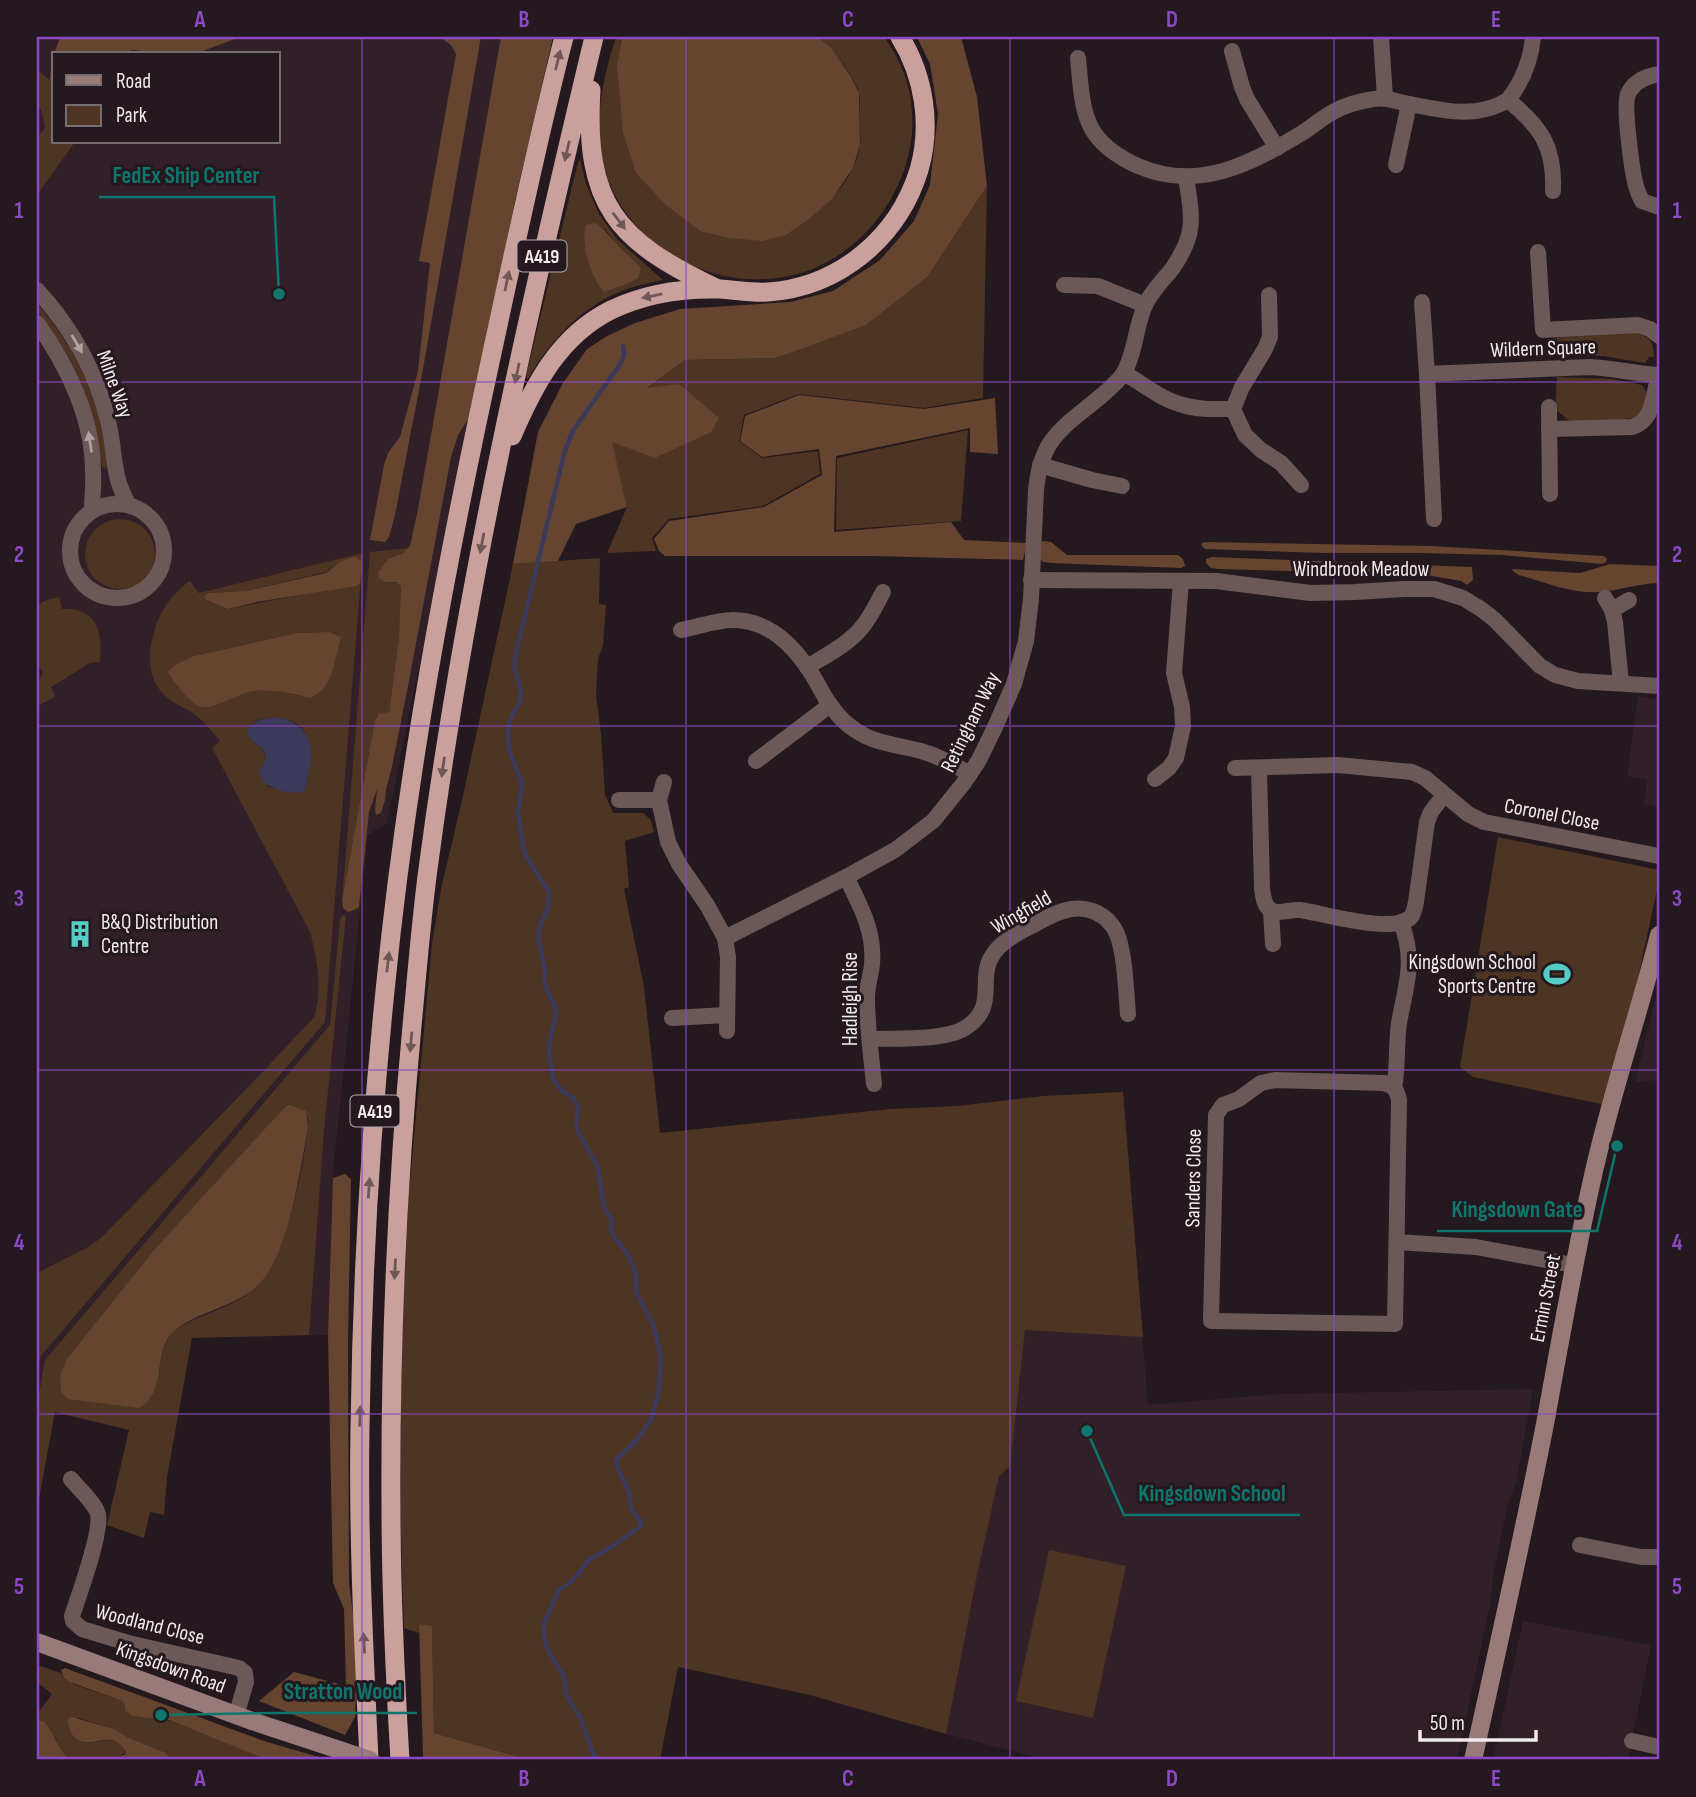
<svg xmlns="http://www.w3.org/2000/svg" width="1696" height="1797" viewBox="0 0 1696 1797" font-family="'Sofia Sans Condensed',sans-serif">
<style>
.built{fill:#312028;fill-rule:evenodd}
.green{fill:#4d3423;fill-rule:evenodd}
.forest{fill:#65452f}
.water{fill:#3c3a5a}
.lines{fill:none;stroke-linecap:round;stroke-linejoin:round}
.stream{stroke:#3c3a5a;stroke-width:4.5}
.minor{stroke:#6b5857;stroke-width:16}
.secondary{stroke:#987a78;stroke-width:18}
.trunk{stroke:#caa09c;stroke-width:19}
.secondary-bridge{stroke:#987a78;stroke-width:18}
.oneway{fill:#6f5657}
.oneway2{fill:#aea1a2}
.grid{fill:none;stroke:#8d48c6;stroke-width:2;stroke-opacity:0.55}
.labels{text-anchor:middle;stroke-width:6;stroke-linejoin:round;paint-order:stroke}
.shield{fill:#24191e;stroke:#b4abaf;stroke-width:2}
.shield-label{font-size:19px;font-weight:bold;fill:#f2eaed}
.street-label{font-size:21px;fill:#f2eaed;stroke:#24191e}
.poi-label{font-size:21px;fill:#f2eaed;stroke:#24191e;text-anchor:start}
.leader{fill:none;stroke:#0f766e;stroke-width:2.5}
.callout-dot{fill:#0f766e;stroke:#24191e;stroke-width:2.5}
.callout-label{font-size:23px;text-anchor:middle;font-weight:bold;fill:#0f766e;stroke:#24191e;stroke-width:6;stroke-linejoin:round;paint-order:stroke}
.neatline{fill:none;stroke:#8d48c6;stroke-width:2.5}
.grid-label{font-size:23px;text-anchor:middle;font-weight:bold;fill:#8d48c6}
</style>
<rect width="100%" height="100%" fill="#24191e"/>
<g class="built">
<path d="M37,37H548L387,823L368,835L333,1173L328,1335L192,1338L174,1438L129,1430L55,1412L37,1509ZM54,54H278V142H54Z"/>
<path d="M1638,696L1659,700V808L1644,804L1647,780L1627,776Z"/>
<path d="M1659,984V1080L1635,1082Z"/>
<path d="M1123,1092L1148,1405L1277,1394L1533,1389L1516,1483L1508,1503L1493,1577L1491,1600L1457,1760H1047L954,1736L810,1695L660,1133L891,1109L958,1106L1044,1096Z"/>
<path d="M1523,1621L1651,1645L1628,1760L1600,1756L1598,1760H1493Z"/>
</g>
<g class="green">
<path d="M616,37H622L617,65L786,235C817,214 853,186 860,146C861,138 860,128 860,120C859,111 861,101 859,93C854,75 832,49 818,37H884C912,74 920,122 905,167C890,212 860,247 817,267C726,307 611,246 600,146C596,110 605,71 616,37Z"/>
<path d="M37,70L54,83V142H75L37,195V138L45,128L41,109L37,107Z"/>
<path d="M580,159L586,184L599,214L617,239L663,280C651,283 638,285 627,289C583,305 551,339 528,379L526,378V375L578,162ZM604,228L616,244L637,263L638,278L630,283L604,291Z"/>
<path d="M987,186L983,398L924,408L799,394L744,415L739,441L762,458L818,451L820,474L763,506L669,519L652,538L656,551L607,553L627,507L611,441L646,389L685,360L777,358L928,276Z"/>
<path d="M37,304C78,350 103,406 107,469L102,467C92,401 78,364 37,310Z"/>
<path d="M1632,332C1649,336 1654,340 1654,357H1649L1645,363L1603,356H1554V338Z"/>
<path d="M1557,377L1612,379L1642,385C1651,397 1645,403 1639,417L1617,420L1571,422L1555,409Z"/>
<path d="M968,430L961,521L836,530L837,458Z"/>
<circle cx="120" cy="554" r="35"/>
<path d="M408,548L403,553L388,559L391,583L397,582L402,587L399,638L389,713L377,716L375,720L342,900L370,552Z"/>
<path d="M363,553L325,1022L40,1357L37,1376V1273L88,1247L101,1238L257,1078L314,1017C323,991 317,958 310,932L212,748L220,741C212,731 203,721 193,713C185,708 177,705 169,699C146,681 147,654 155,629C160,611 174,591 190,581L199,593ZM352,557L360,560V583L228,609L208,593L246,591L326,572L340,562ZM328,632L310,698C292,694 271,688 253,691C238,693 225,702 210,707L194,656L297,633ZM278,717C283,719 289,720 294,722C319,735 308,770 305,791C290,796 281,790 267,786L266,759L263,749L252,741L254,722L261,719Z"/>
<path d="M600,558L599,604L606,605L603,645L598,659L596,695L601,734L605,795L613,813H643L651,820L654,832L625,841L629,887L624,889L644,987L660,1133L891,1109L958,1106L1044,1096L1123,1092L1143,1337L1025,1330L1010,1466L999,1476L976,1580L946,1734L810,1695L678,1667L660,1760H529L434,1733L432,1627L419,1624V1633L404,1628L401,1535V1342L409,1192L432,943L442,884L461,805L513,564Z"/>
<path d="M59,597L62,609C98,607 103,633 100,662L90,663L51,687L55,697L37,706V683L43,673L37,663V606L44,601Z"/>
<path d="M1498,837L1659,870V881L1610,1106L1473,1077L1460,1067Z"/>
<path d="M342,915L346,916L324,1130L309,1335L192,1338L167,1477L164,1515L150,1512L144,1538L107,1525L129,1430L55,1412L37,1509V1406L45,1360L330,1025L340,920ZM308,1116C308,1157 285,1259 255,1288C241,1302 212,1312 193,1320C186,1324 176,1328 171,1334C162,1346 161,1362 159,1375L155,1249Z"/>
<path d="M1049,1550L1126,1566L1093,1718L1016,1701Z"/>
<path d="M37,1665L61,1673L64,1678L76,1685L122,1701L138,1717C171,1713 235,1747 267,1760H174L164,1752L129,1738L114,1729L78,1718L68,1728C71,1733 74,1738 80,1741C95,1748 113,1729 126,1752C113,1762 86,1760 69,1760L61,1752L56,1739L40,1721L37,1723V1714L52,1694L37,1682Z"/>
</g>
<g class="forest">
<path d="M60,37H240L195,54H165L133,50L119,54H54V83L50,80L52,60Z"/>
<path d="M440,37H481L423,369L395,515L389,537L385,542L370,540L384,465L388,453L400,437L418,371L430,263L419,261L456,54L451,45Z"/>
<path d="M501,37H553L515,201L472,413L458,435L451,457L408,686L392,767L386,789L385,800L381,813L376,815L375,810L377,789L369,812L359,907L354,910L348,912L343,908L342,900L375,720L379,714L389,712L399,638L401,587L397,582H385L379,578L378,573L388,559L403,553L410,546L418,509Z"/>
<path d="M622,37H818L831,48L850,75L859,93L860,145L853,168L832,199L808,220L786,235L762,241L729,238L700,231L666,205L636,173L623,132L617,65Z"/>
<path d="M917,37H961L977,97L987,186L928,276L866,325L776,358L685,360L647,388L679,384L719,418L711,432L655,458L612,442L627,507L576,524L558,561L513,564L538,432L563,383L587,349L607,336L635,323L680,309L790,302L833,291L880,260L914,221L930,185L938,114L930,64Z"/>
<path d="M595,223C605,229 608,235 616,243C624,252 634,259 641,268L638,278L630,283L604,292C591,278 580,244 586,225Z"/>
<path d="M799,395L924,409L995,398L998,454L970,452V428L836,456L834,532L951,522L964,540L1027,543L1023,560L873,556H665L659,551L654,539L669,521L764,507L822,475L819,449L762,457L740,441L745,416Z"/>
<path d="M1045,541L1051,542L1067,555H1178L1183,559L1185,566L1181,568L1051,563L1043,562L1040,559V542Z"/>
<path d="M1205,542L1431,546L1604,556L1607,559L1606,562L1602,564L1502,555L1418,553H1324L1205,549L1201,545L1202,543Z"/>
<path d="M352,557H356L362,562L360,583L356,586L256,602L228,609L205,599L204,597L208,593L246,591L326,573L340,562Z"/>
<path d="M1212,557L1472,567L1473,580L1467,585L1461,581L1426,575L1218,569L1211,568L1206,563V559Z"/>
<path d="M1610,564L1659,566V583C1636,583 1612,594 1588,592C1565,591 1541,581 1519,575L1514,572L1512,569L1580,573Z"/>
<path d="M328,632L341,637C336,653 334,680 320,692C317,694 313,696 310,698C293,694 273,689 255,691C244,692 234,698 224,702C218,704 209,709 202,707C191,705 174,682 168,672L175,665L194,656L297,633Z"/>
<path d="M289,1105L306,1111L308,1126L306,1139C298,1180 287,1262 254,1289C250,1293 244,1295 240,1298C221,1309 188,1317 173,1332C153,1350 167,1394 139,1408L68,1399L61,1392L60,1377L66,1360L155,1249L283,1109Z"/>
<path d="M345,1174L351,1179L348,1341L349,1583L358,1652L355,1717L345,1735L259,1701L294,1672L346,1686L344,1609L333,1583L328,1335L333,1178Z"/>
<path d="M419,1624L432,1626L434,1733L529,1760H434L423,1757Z"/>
<path d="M65,1668L264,1741L329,1760H267L180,1724L169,1720L132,1716L125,1710V1705L122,1701L70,1682L64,1678L61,1670Z"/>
<path d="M72,1717L114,1729L129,1738L164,1752L174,1760H99L124,1755L126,1752C113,1730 99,1745 83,1742C73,1740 67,1729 68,1719Z"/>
<path d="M40,1721H43C55,1733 58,1749 69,1760H37V1723Z"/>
</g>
<path class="water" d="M278,717C298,722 313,734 311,757C311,768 306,780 305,791C292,795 283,792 272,787C257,781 258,771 266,759L264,750C255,742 245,739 249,726C258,719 267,718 278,717Z"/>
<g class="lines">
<path class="stream" d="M598,1760L593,1754L581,1719L567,1697L563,1674L549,1653L544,1637V1623L559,1590L571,1582L589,1560L613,1546L642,1525C640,1518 635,1516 632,1510C629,1505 631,1499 629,1493C626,1482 618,1474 616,1460L636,1441L651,1420L659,1390L661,1357L653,1324L636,1292V1275L630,1258L611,1232L612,1221L604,1207L598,1167L576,1128L578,1106L573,1098L561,1090L553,1079L549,1053L550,1039L556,1016L555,1007L547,990L544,980L545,970L538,937L540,926L548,908L549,892L526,856L523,846L518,814L522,782L510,753L508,740V729L511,718L520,702L521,693L514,665L517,649L565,450L574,429L621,363L624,355L623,346"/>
<g class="minor">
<path d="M1381,37L1385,98"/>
<path d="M1232,51L1242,87L1247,99L1277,148"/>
<path d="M1078,58C1083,112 1082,141 1138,166C1198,192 1251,164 1302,133C1313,126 1322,118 1333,112C1345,105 1360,101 1374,99C1385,97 1394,101 1405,103C1441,110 1475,120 1508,100C1541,127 1555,147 1553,191"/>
<path d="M1659,74C1647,76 1634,81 1628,94C1623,106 1632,171 1636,186C1637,191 1640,196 1642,201L1659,207"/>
<path d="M1508,100C1522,82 1531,59 1533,37"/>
<path d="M1396,165L1409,104"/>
<path d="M1538,252L1543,330L1638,325L1650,329L1659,336"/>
<path d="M1064,285L1098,286L1145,305"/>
<path d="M37,290C71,327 96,371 108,421C113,440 113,461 118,480C120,488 125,497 128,505"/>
<path d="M1422,302L1427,374L1590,367C1613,368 1636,374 1659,375"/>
<path d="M37,323C68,366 93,419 93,472C94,485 92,498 92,510"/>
<path d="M1124,373C1143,384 1162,400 1183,405C1199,410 1216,409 1233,409L1245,435L1261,450L1281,463L1301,485"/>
<path d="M1427,374L1434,519"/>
<path d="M1549,407L1550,494"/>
<path d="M1233,409L1242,387L1265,349L1270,337L1269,295"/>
<path d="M1549,429L1632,427C1655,420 1652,395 1659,376"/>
<path d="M1040,465L1092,480L1122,486"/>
<circle cx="117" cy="551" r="47"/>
<path d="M1031,580L1216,581L1310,593L1355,592L1404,589H1434L1463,598L1481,609L1495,620L1540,666L1555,675L1578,681L1659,686"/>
<path d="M1605,598L1612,610L1615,622L1621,683"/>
<path d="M1612,610L1629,600"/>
<path d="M681,630C698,627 716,620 733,620C772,620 798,650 816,681C826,700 837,718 855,730C875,744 899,745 921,751C939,756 954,765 970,774"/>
<path d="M807,667C827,655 849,644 863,626C871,616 877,603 883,592"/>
<path d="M756,761L830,705"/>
<path d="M1235,768L1338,765L1412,772L1425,778L1468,814L1484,822L1659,856"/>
<path d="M1259,768L1262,888C1263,897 1264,908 1273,911C1280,914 1292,909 1300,910C1323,913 1393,935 1411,917C1414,913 1415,907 1416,902L1427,822L1431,812L1444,795"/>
<path d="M1155,779L1169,768L1176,758L1183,726L1182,707L1174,673L1181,581"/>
<path d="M664,782L659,800L668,842L679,864L707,905L725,938L728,957L727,1031"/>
<path d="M619,800H659"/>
<path d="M846,877C860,905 875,932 872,964C871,975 867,986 867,997C867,1025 871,1055 874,1084"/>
<path d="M1271,911L1273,944"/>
<path d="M725,938L846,877L895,850L933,821L963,784L979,760L995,727L1014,684L1026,641L1031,599L1036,490C1041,437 1063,428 1100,397C1108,390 1117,383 1123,374C1135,356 1136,323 1146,303C1153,290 1163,280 1172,269C1197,233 1192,218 1186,177"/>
<path d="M672,1018L726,1015"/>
<path d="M870,1039C895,1038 945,1041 965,1028C999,1007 977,979 992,956C1002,939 1023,931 1039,922C1060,910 1082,901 1104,917C1110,922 1114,927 1117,934C1125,954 1126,991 1128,1014"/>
<path d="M1275,1080L1384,1083C1394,1086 1397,1090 1399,1100L1395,1324L1211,1321L1216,1115L1223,1105L1239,1099L1261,1083Z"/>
<path d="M1394,1088C1398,1067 1396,1045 1399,1023C1406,984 1416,962 1401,922"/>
<path d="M1397,1242L1476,1247L1573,1265"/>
<path d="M71,1479C78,1488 95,1503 98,1514C102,1532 79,1595 72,1616L73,1621L82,1629L128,1643L239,1668L245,1673L246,1682L236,1716"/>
<path d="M1580,1545L1641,1557H1659"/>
<path d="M1632,1741L1659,1747"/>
</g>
<g class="secondary">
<path d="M37,1642L252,1721"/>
<path d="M1473,1760C1498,1648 1523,1536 1545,1424C1560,1342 1574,1261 1592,1180C1610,1097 1638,1017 1659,935"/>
</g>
<g class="trunk">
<path d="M591,90C584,204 616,241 716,288"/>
<path d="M512,436C534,385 559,336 611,310C644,294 683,288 720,289C736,290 751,293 768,292C839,287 898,238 919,170C932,125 924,76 900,37"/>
<path d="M369,1760C364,1650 358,1539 360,1428C362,1282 370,1136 385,991C406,776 446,564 492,353C515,247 537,141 564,37"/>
<path d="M400,1760C395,1676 391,1591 391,1507C390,1346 397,1186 412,1026C417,974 421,921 428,869C465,588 528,312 594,37"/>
</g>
<path class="secondary-bridge" d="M252,1721L370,1760"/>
</g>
<defs><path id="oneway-solid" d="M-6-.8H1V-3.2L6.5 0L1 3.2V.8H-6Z" transform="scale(1.75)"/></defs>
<g class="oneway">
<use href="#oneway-solid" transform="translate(558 60) rotate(-76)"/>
<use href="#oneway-solid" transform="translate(567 151) rotate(103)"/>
<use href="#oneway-solid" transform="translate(619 221) rotate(53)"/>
<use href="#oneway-solid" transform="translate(507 281) rotate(-78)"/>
<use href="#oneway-solid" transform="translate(652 296) rotate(168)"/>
<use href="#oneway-solid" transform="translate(517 373) rotate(102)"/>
<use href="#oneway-solid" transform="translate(482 543) rotate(101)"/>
<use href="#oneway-solid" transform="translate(443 767) rotate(98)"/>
<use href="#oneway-solid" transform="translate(388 962) rotate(-83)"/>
<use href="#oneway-solid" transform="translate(411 1042) rotate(95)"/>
<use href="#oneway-solid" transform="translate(369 1188) rotate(-86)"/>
<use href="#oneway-solid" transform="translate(395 1269) rotate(93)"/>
<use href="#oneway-solid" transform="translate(360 1416) rotate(-88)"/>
<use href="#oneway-solid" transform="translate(364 1643) rotate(-93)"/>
</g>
<g class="oneway2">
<use href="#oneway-solid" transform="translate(77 344) rotate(60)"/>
<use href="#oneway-solid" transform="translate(90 442) rotate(-99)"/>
</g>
<path class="grid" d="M362,37V1760M686,37V1760M1010,37V1760M1334,37V1760M37,382H1659M37,726H1659M37,1070H1659M37,1414H1659"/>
<defs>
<symbol id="building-bare" viewBox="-9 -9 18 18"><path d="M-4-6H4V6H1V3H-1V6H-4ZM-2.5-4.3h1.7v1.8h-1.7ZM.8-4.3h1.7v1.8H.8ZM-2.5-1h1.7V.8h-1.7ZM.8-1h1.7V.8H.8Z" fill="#54cdc7" stroke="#24191e" stroke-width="2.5" paint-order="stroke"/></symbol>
<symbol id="stadium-bare" viewBox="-9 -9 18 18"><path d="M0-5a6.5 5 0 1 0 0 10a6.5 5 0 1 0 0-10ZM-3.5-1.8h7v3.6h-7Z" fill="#54cdc7" stroke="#24191e" stroke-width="2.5" paint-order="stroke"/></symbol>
</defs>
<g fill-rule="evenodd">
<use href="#building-bare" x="61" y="915" width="38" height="38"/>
<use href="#stadium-bare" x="1538" y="955" width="38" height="38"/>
</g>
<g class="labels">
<g class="shield">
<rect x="517.5" y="240.5" width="49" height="31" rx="5"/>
<rect x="350.5" y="1095.5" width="49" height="31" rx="5"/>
</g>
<g class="shield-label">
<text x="542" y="263">A419</text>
<text x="375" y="1118">A419</text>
</g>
<g class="street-label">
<text transform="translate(1543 348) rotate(-2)" y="7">Wildern Square</text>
<text transform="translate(115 384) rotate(70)" y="7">Milne Way</text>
<text x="1361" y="576">Windbrook Meadow</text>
<text transform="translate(970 722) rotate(-64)" y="7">Retingham Way</text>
<text transform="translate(1552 814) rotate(11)" y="7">Coronel Close</text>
<text transform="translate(1021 912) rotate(-30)" y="7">Wingfield</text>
<text transform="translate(850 999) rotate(-90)" y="7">Hadleigh Rise</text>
<text transform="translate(1193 1178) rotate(-89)" y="7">Sanders Close</text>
<text transform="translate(1545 1298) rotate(-79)" y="7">Ermin Street</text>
<text transform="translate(150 1624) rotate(14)" y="7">Woodland Close</text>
<text transform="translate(171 1667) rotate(20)" y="7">Kingsdown Road</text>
</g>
<g class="poi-label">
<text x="101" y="929">B&amp;Q Distribution<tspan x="101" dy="24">Centre</tspan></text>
<text x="1536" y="969" text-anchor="end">Kingsdown School<tspan x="1536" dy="24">Sports Centre</tspan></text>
</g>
</g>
<path class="leader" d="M279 294L274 197H99M1617 1146L1597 1231H1437M1087 1431L1124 1515H1300M161 1715L270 1713H417"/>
<g class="callout-dot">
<circle cx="279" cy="294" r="7"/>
<circle cx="1617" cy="1146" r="7"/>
<circle cx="1087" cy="1431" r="7"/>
<circle cx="161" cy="1715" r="7"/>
</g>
<g class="callout-label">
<text x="186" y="183">FedEx Ship Center</text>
<text x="1517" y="1217">Kingsdown Gate</text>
<text x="1212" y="1501">Kingsdown School</text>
<text x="343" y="1699">Stratton Wood</text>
</g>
<rect width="1696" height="1797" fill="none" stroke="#24191e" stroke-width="77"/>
<rect x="52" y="52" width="228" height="91" fill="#24191e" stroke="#766d71" stroke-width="2"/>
<rect x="66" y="75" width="35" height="10" fill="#987a78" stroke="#766d71" stroke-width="2"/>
<text x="116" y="88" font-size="21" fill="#f2eaed">Road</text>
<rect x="66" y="105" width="35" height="21" fill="#4d3423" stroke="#766d71" stroke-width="2"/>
<text x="116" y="122" font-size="21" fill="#f2eaed">Park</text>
<path d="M1420 1730v10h116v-10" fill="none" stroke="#f2eaed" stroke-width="3.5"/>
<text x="1430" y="1730" font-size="21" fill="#f2eaed" stroke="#24191e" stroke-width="5" paint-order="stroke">50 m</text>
<rect x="38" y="38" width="1620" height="1720" class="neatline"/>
<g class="grid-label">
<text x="200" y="27">A</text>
<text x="524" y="27">B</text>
<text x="848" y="27">C</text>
<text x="1172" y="27">D</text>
<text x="1496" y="27">E</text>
<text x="19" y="218">1</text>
<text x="1677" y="218">1</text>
<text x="19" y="562">2</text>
<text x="1677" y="562">2</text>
<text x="19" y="906">3</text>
<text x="1677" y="906">3</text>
<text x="19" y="1250">4</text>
<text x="1677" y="1250">4</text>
<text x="19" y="1594">5</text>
<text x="1677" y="1594">5</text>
<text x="200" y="1786">A</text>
<text x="524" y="1786">B</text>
<text x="848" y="1786">C</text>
<text x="1172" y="1786">D</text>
<text x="1496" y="1786">E</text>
</g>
</svg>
